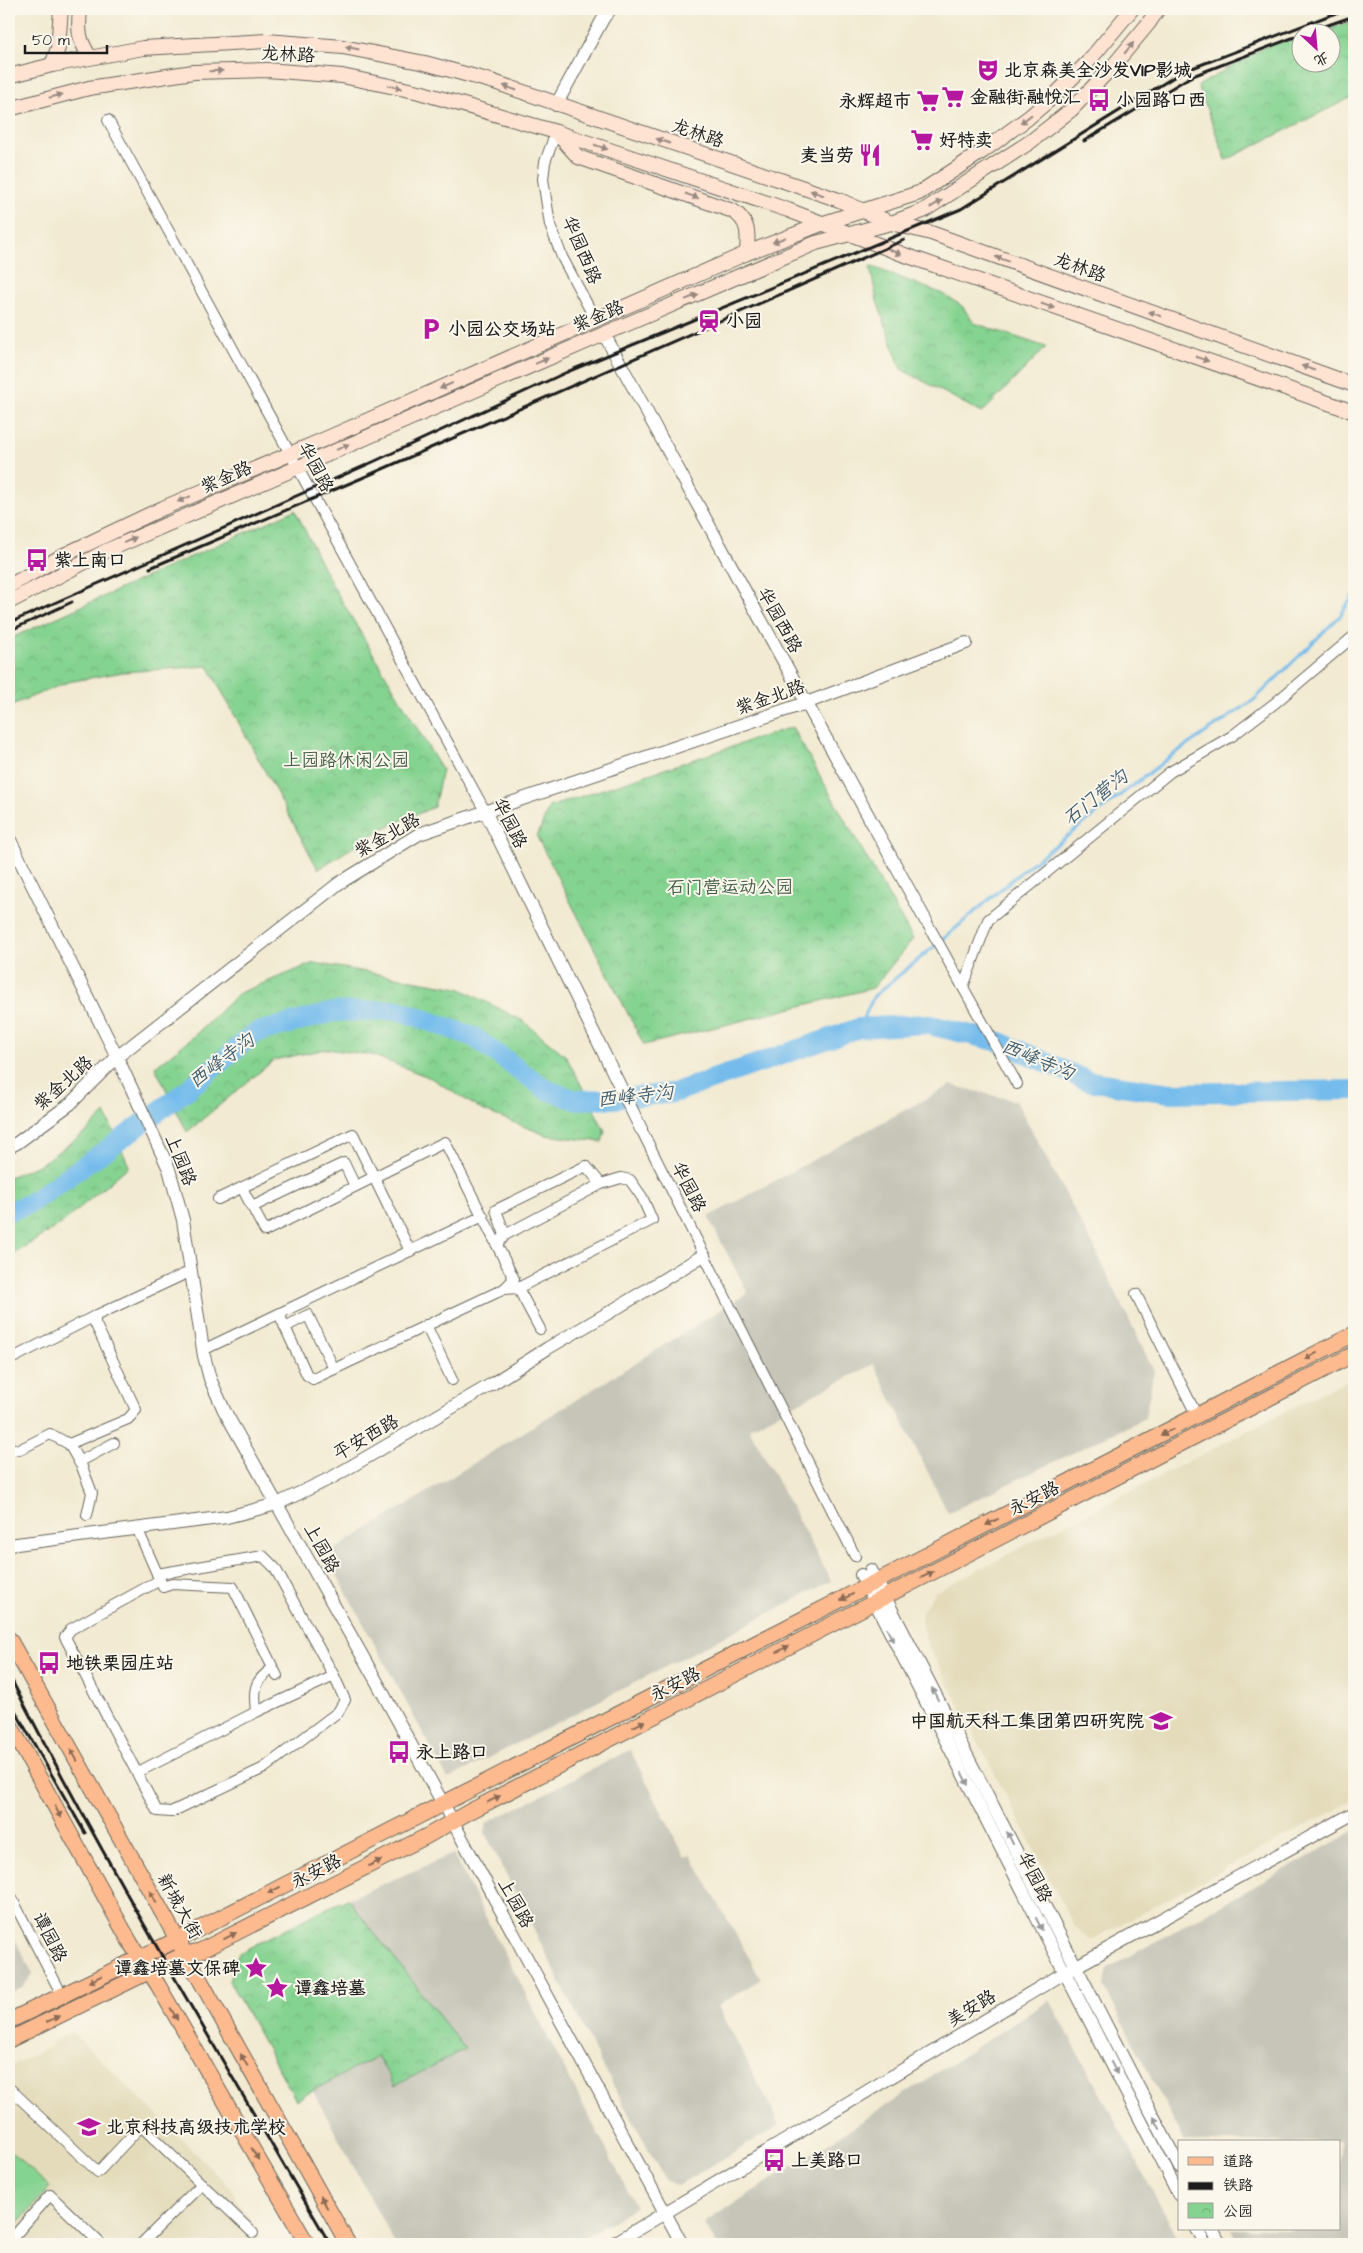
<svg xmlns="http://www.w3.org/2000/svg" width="1363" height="2253" viewBox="0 0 1363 2253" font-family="'Architects Daughter','LXGW WenKai TC',sans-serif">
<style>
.built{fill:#e3dbba}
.industrial{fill:#c6c5b8}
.green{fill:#85d391;stroke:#507856}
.park{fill:url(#park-crowns);stroke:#507856}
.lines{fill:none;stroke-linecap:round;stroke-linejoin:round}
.stream{stroke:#74bcec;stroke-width:3}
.river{stroke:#74bcec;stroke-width:20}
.minor-casing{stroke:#67645c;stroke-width:12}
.tertiary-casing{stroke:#67645c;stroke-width:14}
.secondary-casing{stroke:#67645c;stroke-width:16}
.primary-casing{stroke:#67645c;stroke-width:17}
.minor{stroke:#fff;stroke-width:10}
.tertiary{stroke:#fff;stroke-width:12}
.secondary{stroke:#fee3d2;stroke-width:14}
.primary{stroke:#fcba8e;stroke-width:15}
.rail{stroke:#1c1c1c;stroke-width:3}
.oneway{fill:#988980}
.oneway2{fill:#8c6b55}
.oneway3{fill:#999}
.labels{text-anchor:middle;stroke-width:4;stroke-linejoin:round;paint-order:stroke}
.street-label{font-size:18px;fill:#1c1c1c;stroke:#fbf7ec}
.poi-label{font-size:18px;font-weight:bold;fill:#1c1c1c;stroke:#fbf7ec;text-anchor:start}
.park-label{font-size:18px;fill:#415c45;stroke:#fbf7ec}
.water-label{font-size:19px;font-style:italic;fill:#3f5c6f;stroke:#fbf7ec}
</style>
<defs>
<pattern id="park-crowns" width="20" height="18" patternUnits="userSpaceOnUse" patternTransform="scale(1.25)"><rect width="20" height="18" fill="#85d391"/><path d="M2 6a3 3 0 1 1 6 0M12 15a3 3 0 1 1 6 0" fill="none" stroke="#72b57c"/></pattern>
</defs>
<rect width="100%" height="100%" fill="#fbf7ec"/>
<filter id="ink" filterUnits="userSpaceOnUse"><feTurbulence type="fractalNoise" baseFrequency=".02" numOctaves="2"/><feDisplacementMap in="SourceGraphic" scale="10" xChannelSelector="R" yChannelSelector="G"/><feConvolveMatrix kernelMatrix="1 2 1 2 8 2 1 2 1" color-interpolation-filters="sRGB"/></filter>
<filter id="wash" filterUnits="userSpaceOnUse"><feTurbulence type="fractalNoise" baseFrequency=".0096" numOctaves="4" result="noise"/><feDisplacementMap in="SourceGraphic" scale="20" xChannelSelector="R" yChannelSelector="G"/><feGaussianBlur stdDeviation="1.12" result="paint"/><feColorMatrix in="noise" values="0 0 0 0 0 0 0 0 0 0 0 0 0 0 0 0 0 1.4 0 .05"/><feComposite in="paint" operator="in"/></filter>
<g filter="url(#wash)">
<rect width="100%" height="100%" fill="#f2ead2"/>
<g class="built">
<path d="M1354,1376V1800L1091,1940L1074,1926L926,1641L921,1623L922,1611L935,1592Z"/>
<path d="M71,2031L230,2187L264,2244H9V2067L52,2046L51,2044Z"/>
</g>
<g class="industrial">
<path d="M951,1085L1016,1101L1095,1249L1154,1371L1145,1418L948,1513L874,1364L749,1428L831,1581L448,1779L326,1555L748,1293L708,1217Z"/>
<path d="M630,1750L685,1857L691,1855L761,1979L718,2006L780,2125L677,2186L665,2180L601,2063L484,1831L487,1823Z"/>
<path d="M1354,1831V2244H1239L1231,2229H1339V2142H1185L1104,1987L1108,1968Z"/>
<path d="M453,1854L636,2207L574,2244H395L313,2091L377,2056L395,2086L465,2049L348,1899Z"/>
<path d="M9,1928L33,1974L22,1988L9,1994Z"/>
<path d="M1050,2000L1181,2244H716L704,2223Z"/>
</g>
<path class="green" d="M9,2150L50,2187L9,2233Z"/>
<g class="park">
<path d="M1354,22V96L1226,160L1198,86L1264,47L1300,37V62H1330V32H1314Z"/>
<path d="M870,266L943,294L962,306L974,323L1046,347L982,413L901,369L877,301Z"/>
<path d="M295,510L330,581L442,770L434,807L384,828L318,869L208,666L123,672L68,682L9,706V639Z"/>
<path d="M792,727L913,939L873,988L644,1045L537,837L549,807Z"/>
<path d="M314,963L459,988L523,1021L566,1056L605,1131L602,1142L546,1135L482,1110L431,1078L372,1055L326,1049L274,1060L187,1132L155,1067L192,1038L239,993Z"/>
<path d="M105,1113L129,1166L62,1223L9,1257V1177L39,1165L85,1133Z"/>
<path d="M348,1899L465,2049L395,2086L377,2056L296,2100L229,1981L239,1953L320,1911Z"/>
</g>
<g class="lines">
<g class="stream">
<path d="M941,941L1022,871L1171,756L1254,700L1340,616L1354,594"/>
<path d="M859,1028L874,996L936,945"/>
</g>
<path class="river" d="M9,1211L29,1204L116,1143L187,1090L255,1033L333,1012L398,1010L474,1037L547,1090L576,1100L612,1099L673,1093L859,1028L926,1024L1000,1042L1088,1081L1170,1093L1354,1090"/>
</g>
</g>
<g filter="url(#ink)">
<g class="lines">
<defs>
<g id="minor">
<path d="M108,120L485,811"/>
<path d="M556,132L545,162L543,179L550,225L562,257L596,321"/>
<path d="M926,921L1017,1084"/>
<path d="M963,987L988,920L1170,772L1232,736L1275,703L1354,636"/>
<path d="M641,1129L855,1556"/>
<path d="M242,1188L265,1231L445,1142L514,1279L504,1289L313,1379L307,1375L279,1314"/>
<path d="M218,1199L353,1134L410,1251"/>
<path d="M252,1207L344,1163L355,1186"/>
<path d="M497,1245L505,1235L496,1210L586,1166L601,1184L505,1235"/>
<path d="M518,1288L540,1329"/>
<path d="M504,1289L518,1288L652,1220L642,1197L630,1180L621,1178L601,1184"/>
<path d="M1136,1294L1197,1416"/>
<path d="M426,1325L452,1380"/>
<path d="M285,1327L308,1315L334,1369"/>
<path d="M203,1350L483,1216"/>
<path d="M9,1360L95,1316"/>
<path d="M9,1446L10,1448L19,1450L50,1434L69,1444"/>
<path d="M79,1462L114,1443"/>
<path d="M87,1515L92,1493L82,1467L69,1444L128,1419L136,1410L95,1323V1316L191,1271"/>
<path d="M137,1528L163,1587L172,1584L233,1587L277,1676"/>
<path d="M160,1580L71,1629L65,1637L157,1811L171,1812L264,1768L338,1712L345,1700L334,1676"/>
<path d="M256,1712C254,1689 253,1682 273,1668"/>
<path d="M138,1772L256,1712L334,1676L275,1568L263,1556L157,1574"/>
<path d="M9,1893L62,1995"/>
<path d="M9,2088L98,2172L141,2126L253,2233"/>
<path d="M9,2242L50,2195L101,2244"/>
<path d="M141,2244L202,2184"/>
</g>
<g id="tertiary">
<path d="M556,105L604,17L611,9"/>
<path d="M604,334L926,921"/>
<path d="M485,811L641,1129"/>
<path d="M9,838L117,1057L169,1169L183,1220L204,1356L210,1379L224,1410L378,1684L682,2244"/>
<path d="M9,1147L17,1143L70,1104L117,1057L338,884L419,834L806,703L966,643"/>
<path d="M9,1545L227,1517L277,1504L333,1477L492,1384L548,1348L610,1312L704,1255"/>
<path d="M871,1570L1179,2166"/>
<path d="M861,1575L1179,2195"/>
<path d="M1197,2229L1205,2244"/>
<path d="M1212,2229L1220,2244"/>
<path d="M613,2244L1064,1973L1354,1813"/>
</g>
<g id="secondary">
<path d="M80,9C78,30 78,39 90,57"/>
<path d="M52,65L58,48L61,9"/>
<path d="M9,76L52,65L143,48L267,41L343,47L425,63L494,82L839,200L891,223L931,233L1354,385"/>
<path d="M9,109L89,88L193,72L267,70L342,76L419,92L556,132L788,210L902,254L1354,412"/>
<path d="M556,132L578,157L733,211C750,222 748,235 747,253"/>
<path d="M9,586L64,555L163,508L325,439L747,253L824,223L919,193L983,151L1028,118L1054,96L1087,63L1132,9"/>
<path d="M9,602L106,551L604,334L816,243L891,223L923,211L1030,142L1071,110L1113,66L1148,24L1158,9"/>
</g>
<g id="primary">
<path d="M9,1639L348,2244"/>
<path d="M9,1723L131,1944L158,1985L307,2244"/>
<path d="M9,2021L191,1933L877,1581L1354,1334"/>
<path d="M9,2040L185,1954L200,1951L427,1836L467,1813L1354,1354"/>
</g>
</defs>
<use href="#minor" class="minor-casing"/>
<use href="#tertiary" class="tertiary-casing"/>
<use href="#secondary" class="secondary-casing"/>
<use href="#primary" class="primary-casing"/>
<use href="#minor" class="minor"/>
<use href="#tertiary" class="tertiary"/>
<use href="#secondary" class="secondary"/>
<use href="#primary" class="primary"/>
<g class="rail">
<path d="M1308,32L1354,16"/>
<path d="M1084,141L1190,77L1300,35"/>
<path d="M150,568L369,475L904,240"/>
<path d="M9,623L373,462L567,372L961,209L1182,72L1333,14L1354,9"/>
<path d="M9,631L72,602"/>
<path d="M9,1675C108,1869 220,2056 330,2244"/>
<path d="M9,1700L85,1833"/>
</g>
</g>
<defs><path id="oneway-solid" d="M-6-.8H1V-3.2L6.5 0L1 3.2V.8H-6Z" transform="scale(1.25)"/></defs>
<g class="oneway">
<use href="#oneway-solid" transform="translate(352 48) rotate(-169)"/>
<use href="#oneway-solid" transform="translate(1129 48) rotate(-50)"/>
<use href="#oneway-solid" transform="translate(216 71) rotate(-1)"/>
<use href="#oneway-solid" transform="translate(395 87) rotate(12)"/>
<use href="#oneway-solid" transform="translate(510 88) rotate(-161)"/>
<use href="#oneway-solid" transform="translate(56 96) rotate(-14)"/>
<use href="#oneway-solid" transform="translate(1026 119) rotate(142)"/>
<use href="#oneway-solid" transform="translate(663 141) rotate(-161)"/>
<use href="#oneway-solid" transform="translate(601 147) rotate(19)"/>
<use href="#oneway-solid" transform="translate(817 193) rotate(-161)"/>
<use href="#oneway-solid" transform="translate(692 196) rotate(19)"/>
<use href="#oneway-solid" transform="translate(936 204) rotate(-31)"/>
<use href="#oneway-solid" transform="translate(779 240) rotate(158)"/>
<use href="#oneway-solid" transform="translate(895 252) rotate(22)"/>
<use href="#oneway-solid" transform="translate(1002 259) rotate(-160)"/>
<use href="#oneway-solid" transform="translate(692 297) rotate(-23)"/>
<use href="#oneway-solid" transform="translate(1048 306) rotate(19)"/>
<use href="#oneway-solid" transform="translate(1155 314) rotate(-160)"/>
<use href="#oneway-solid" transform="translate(1202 359) rotate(19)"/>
<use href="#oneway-solid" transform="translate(542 361) rotate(-23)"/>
<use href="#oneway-solid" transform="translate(1308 368) rotate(-160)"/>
<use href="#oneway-solid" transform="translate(446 386) rotate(156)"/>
<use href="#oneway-solid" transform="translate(343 447) rotate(-23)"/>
<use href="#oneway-solid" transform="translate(184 499) rotate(157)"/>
<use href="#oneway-solid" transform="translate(130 540) rotate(-24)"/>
</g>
<g class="oneway2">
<use href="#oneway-solid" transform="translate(1311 1356) rotate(153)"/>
<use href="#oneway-solid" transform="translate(1167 1432) rotate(153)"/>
<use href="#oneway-solid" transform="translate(992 1522) rotate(153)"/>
<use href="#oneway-solid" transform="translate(927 1575) rotate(-27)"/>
<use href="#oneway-solid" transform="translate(847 1597) rotate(153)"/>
<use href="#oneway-solid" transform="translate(783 1649) rotate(-27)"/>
<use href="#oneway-solid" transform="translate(639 1724) rotate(-27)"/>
<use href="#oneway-solid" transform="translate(74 1755) rotate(-119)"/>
<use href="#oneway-solid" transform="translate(494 1799) rotate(-27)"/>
<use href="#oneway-solid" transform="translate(58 1812) rotate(61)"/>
<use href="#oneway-solid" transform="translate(375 1863) rotate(-27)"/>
<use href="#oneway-solid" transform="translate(274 1890) rotate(153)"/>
<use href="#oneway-solid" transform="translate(153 1897) rotate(-119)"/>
<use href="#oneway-solid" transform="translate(230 1936) rotate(-27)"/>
<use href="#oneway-solid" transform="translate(95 1979) rotate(154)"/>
<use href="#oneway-solid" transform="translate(174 2014) rotate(60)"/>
<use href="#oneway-solid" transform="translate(53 2019) rotate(-25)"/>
<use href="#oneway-solid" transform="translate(244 2060) rotate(-119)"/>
<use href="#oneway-solid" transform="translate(255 2154) rotate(60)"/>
<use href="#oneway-solid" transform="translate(324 2202) rotate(-119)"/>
</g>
<g class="oneway3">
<use href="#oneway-solid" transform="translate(890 1635) rotate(63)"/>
<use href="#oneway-solid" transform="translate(935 1694) rotate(-117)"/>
<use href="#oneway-solid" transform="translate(965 1779) rotate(63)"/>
<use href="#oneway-solid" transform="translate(1010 1838) rotate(-117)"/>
<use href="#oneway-solid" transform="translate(1039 1924) rotate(63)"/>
<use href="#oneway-solid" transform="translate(1114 2068) rotate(63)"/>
<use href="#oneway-solid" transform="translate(1157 2123) rotate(-118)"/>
</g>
</g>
<defs>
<symbol id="theatre-bare" viewBox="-9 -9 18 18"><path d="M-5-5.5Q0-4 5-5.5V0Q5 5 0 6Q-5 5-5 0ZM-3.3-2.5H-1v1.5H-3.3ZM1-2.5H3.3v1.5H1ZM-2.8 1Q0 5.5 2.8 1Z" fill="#b5179e" stroke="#fbf7ec" stroke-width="2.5" paint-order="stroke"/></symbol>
<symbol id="supermarket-bare" viewBox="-9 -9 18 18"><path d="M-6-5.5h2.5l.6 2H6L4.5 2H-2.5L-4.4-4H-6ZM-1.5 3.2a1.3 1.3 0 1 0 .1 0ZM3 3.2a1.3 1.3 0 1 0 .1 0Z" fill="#b5179e" stroke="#fbf7ec" stroke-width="2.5" paint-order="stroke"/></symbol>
<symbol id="bus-bare" viewBox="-9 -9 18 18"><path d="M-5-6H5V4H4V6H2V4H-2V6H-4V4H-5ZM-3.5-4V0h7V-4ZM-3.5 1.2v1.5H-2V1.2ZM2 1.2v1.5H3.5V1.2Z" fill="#b5179e" stroke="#fbf7ec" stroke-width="2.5" paint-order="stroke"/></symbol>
<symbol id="restaurant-bare" viewBox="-9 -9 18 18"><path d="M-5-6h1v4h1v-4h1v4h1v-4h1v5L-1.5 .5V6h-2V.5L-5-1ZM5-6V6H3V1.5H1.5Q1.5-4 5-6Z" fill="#b5179e" stroke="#fbf7ec" stroke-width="2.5" paint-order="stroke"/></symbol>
<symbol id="station-bare" viewBox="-9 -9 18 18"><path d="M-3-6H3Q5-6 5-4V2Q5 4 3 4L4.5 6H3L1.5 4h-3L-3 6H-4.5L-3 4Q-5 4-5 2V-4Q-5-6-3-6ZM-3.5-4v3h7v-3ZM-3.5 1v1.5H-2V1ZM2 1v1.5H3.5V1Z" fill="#b5179e" stroke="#fbf7ec" stroke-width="2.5" paint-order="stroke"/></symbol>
<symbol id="parking-bare" viewBox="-9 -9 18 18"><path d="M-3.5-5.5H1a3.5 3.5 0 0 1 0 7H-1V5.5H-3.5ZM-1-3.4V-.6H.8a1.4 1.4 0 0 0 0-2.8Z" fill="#b5179e" stroke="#fbf7ec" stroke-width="2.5" paint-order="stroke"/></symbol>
<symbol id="university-bare" viewBox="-9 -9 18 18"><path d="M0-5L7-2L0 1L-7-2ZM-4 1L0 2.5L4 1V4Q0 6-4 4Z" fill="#b5179e" stroke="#fbf7ec" stroke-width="2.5" paint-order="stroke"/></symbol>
<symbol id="sight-bare" viewBox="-9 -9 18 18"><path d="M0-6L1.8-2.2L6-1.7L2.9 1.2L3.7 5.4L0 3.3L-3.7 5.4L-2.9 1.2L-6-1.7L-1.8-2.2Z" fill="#b5179e" stroke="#fbf7ec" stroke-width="2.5" paint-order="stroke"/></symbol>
</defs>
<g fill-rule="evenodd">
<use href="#theatre-bare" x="972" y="54" width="32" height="32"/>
<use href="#supermarket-bare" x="937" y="81" width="32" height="32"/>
<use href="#bus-bare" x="1083" y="84" width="32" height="32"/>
<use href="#supermarket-bare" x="912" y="85" width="32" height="32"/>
<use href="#supermarket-bare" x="906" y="124" width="32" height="32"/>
<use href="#restaurant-bare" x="854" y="139" width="32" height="32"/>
<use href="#station-bare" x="693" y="305" width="32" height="32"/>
<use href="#parking-bare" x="415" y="313" width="32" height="32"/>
<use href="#bus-bare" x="21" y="544" width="32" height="32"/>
<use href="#bus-bare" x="33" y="1647" width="32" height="32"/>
<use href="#university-bare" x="1145" y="1705" width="32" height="32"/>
<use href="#bus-bare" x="383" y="1736" width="32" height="32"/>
<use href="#sight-bare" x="240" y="1952" width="32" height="32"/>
<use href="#sight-bare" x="261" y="1972" width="32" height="32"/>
<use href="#university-bare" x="73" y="2111" width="32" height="32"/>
<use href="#bus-bare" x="758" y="2144" width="32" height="32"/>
</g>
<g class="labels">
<g class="street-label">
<text transform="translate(288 54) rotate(3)" y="6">龙林路</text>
<text transform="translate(698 133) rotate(19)" y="6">龙林路</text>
<text transform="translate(582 250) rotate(67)" y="6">华园西路</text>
<text transform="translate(1080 267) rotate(20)" y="6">龙林路</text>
<text transform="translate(598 316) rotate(-23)" y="6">紫金路</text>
<text transform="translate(316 467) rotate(62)" y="6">华园路</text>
<text transform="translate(226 477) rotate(-24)" y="6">紫金路</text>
<text transform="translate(780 620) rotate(61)" y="6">华园西路</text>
<text transform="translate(770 697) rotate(-19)" y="6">紫金北路</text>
<text transform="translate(510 823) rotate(63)" y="6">华园路</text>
<text transform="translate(387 835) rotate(-29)" y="6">紫金北路</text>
<text transform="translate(63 1083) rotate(-42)" y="6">紫金北路</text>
<text transform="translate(181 1160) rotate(68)" y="6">上园路</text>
<text transform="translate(689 1187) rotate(63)" y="6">华园路</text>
<text transform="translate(366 1437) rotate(-30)" y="6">平安西路</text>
<text transform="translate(1034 1498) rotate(-27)" y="6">永安路</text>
<text transform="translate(322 1548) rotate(61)" y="6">上园路</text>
<text transform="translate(675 1684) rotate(-27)" y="6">永安路</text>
<text transform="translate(316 1871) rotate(-27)" y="6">永安路</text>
<text transform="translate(1035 1877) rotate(63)" y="6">华园路</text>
<text transform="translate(516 1903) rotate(61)" y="6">上园路</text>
<text transform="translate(180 1906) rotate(61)" y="6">新城大街</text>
<text transform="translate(50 1937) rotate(63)" y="6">谭园路</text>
<text transform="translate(971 2008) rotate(-31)" y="6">美安路</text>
</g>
<g class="poi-label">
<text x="1004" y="76">北京森美全沙发VIP影城</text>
<text x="970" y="103">金融街·融悦汇</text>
<text x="1116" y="106">小园路口西</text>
<text x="911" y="107" text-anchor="end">永辉超市</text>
<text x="939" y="146">好特卖</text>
<text x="854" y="161" text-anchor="end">麦当劳</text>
<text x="726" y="327">小园</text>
<text x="448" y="335">小园公交场站</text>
<text x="54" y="566">紫上南口</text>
<text x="66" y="1669">地铁栗园庄站</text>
<text x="1144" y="1727" text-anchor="end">中国航天科工集团第四研究院</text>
<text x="416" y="1758">永上路口</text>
<text x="240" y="1974" text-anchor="end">谭鑫培墓文保碑</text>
<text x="294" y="1994">谭鑫培墓</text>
<text x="106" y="2133">北京科技高级技术学校</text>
<text x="791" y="2166">上美路口</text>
</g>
<g class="park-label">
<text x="346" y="766">上园路休闲公园</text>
<text x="730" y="893">石门营运动公园</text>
</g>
<g class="water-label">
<text transform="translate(1095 797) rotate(-38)" y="7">石门营沟</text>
<text transform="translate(1038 1059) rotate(23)" y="7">西峰寺沟</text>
<text transform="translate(221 1060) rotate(-37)" y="7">西峰寺沟</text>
<text transform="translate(635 1095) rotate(-6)" y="7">西峰寺沟</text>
</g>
</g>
<rect width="1363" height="2253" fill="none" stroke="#fbf7ec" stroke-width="30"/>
<rect x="1178" y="2140" width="162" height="90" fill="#fbf7ec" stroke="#a29f99"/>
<rect x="1188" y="2157" width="25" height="8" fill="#fcba8e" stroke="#a29f99"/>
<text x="1223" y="2166" font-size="15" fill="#1c1c1c">道路</text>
<rect x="1188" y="2182" width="25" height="8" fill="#1c1c1c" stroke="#a29f99"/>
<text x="1223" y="2190" font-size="15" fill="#1c1c1c">铁路</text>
<rect x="1188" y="2203" width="25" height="15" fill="url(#park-crowns)" stroke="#a29f99"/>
<text x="1223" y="2216" font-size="15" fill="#1c1c1c">公园</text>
<g transform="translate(1316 48) rotate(154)"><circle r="24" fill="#fbf7ec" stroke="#a29f99"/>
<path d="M0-4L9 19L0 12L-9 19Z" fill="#b5179e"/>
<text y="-8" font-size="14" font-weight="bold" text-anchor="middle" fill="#1c1c1c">北</text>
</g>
<path d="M25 45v8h82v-8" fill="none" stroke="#1c1c1c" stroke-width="2.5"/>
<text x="32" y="45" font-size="15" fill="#1c1c1c" stroke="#fbf7ec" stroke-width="4" paint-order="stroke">50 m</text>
</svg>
